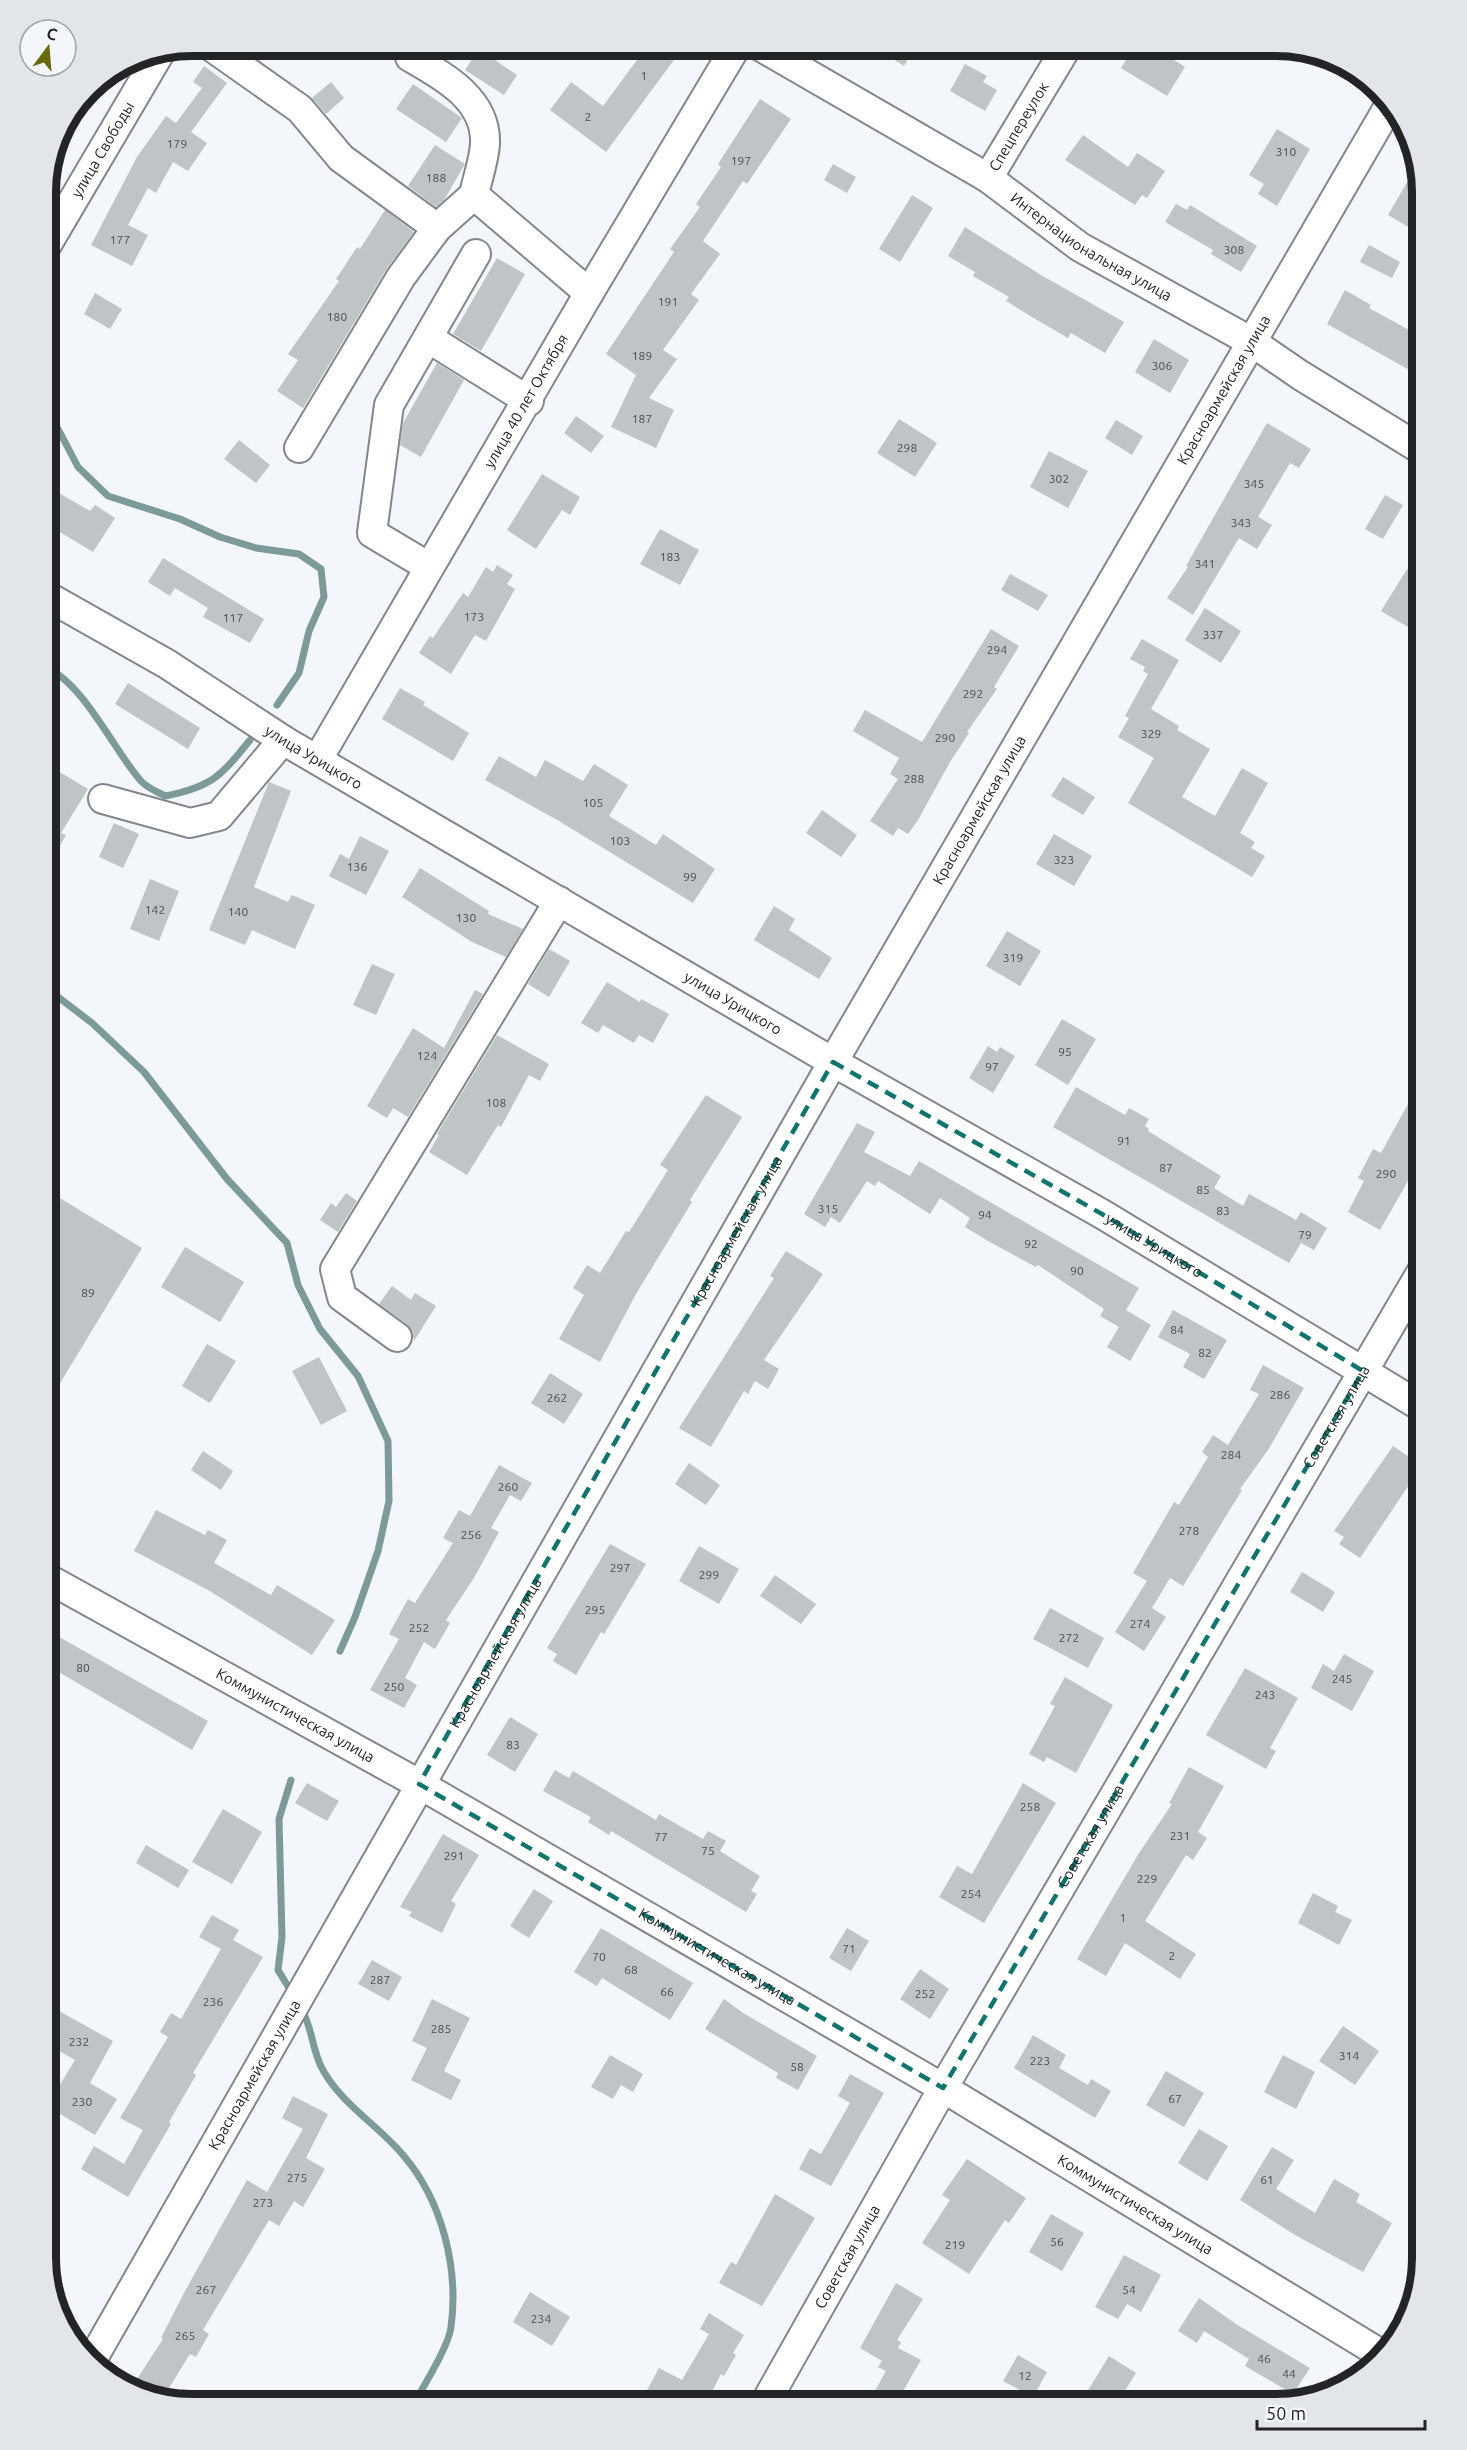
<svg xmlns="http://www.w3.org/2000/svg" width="1467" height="2450" viewBox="0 0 1467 2450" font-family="Ubuntu,sans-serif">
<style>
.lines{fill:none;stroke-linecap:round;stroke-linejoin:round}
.stream{stroke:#7c9a98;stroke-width:7}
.building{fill:#bfc4c6}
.minor-casing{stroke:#83868a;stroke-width:32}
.minor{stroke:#fff;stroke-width:28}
.marked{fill:none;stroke:#0f766e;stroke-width:4.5;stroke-dasharray:12 8;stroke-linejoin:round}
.labels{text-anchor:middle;stroke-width:4.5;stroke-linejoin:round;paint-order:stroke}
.number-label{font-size:12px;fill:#494c4d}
.street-label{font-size:15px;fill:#222425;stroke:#f3f7fb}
.rim{fill:none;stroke:#222425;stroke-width:8}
</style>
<rect width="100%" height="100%" fill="#f3f7fb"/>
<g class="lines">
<g class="stream">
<path d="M45,322L56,425L78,467L108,496L180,519L220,537L256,548L299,554L321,569L324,597L309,631L299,673L277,705"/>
<path d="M45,667C84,683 114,751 141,781C147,788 158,792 165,796C212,787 221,776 250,740"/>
<path d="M45,987L92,1023L144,1072L227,1179L287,1243L298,1285L320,1329L358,1376L388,1441L389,1501L378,1551L355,1617L340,1651"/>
<path d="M291,1780L279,1819L282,1937L278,1970L292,1993"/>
<path d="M301,2008C313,2028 312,2053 324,2072C344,2106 379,2126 403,2155C442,2200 459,2268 451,2327C449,2346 423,2387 413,2405"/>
</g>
</g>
<g class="building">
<path d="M648,45H685L606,152L550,110L571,82L603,106Z"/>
<path d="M871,45H917L904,66Z"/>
<path d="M1136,45H1150L1185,67L1167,96L1121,68Z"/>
<path d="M479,49L517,75L504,95L465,70Z"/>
<path d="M965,64L987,76L983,82L997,90L985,111L950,91Z"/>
<path d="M204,66L227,83L191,132L207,143L188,171L173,162L156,193L148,188L128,225L148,235L132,266L91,245L137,157L166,116L176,123L202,88L193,82Z"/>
<path d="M331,82L344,98L326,114L312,98Z"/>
<path d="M413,84L462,118L446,142L396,109Z"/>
<path d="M760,99L791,119L747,184L743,181L703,241L720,254L691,294L699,300L663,350L677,359L649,398L674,410L656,448L611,427L636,375L606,354L674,252L670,249L700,207L696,204L721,167L718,164Z"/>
<path d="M1277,129L1310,149L1277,206L1258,194L1264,184L1249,175Z"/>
<path d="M1083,135L1128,167L1137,153L1165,171L1147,198L1142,195L1135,205L1065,160Z"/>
<path d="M435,145L465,164L444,200L436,207L408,186Z"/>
<path d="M833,164L856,177L847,193L824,180Z"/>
<path d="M1416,167L1422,191V235L1388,215Z"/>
<path d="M912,195L933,208L900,262L879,249Z"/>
<path d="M1176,204L1187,210L1190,205L1257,246L1241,272L1211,254L1213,250L1165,222Z"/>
<path d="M385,210L414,232L387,268L303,408L277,391L298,360L288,354L339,281L336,279L357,247L360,249Z"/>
<path d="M965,227L1041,275L1124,322L1105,353L1071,333L1068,338L1037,320L1006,301L1009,297L973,276L975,272L948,256Z"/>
<path d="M1369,245L1400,262L1392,278L1360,262Z"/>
<path d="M497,258L525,274L481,351L453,334Z"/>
<path d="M1345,290L1371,305L1369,308L1422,337V377L1327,324Z"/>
<path d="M95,293L122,309L110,329L84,314Z"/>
<path d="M1154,339L1189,360L1170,393L1135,372Z"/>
<path d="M437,363L464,380L421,457L400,445L403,423Z"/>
<path d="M576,416L604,436L591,453L564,433Z"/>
<path d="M899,419L937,443L915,477L877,453Z"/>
<path d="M1116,420L1143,436L1132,455L1105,438Z"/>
<path d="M1267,423L1311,449L1299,468L1290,463L1258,517L1272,525L1257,549L1239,538L1193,615L1167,598L1188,567L1186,566Z"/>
<path d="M239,440L270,465L256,483L224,459Z"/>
<path d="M1049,451L1088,471L1068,508L1030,487Z"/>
<path d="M542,474L580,497L570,515L562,510L536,549L507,530Z"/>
<path d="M45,485L90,511L95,505L115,518L93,552L45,523Z"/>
<path d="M1385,495L1403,505L1383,539L1365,529Z"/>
<path d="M660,529L699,550L680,585L640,564Z"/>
<path d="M163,558L264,619L250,643L203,617L208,608L175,588L170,596L148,582Z"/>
<path d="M497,565L513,575L507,584L515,589L486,641L475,635L451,674L419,653L430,636L433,638L463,593L468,597L486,567L493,572Z"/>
<path d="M1407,569L1422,578V615L1413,630L1381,611Z"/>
<path d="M1010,574L1048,595L1038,611L1001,590Z"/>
<path d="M1205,608L1241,631L1221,663L1185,640Z"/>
<path d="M991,629L1019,646L994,687L997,689L967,732L969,733L950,762L918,820L908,834L898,828L893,836L870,821L898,779L890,774L899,758L853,731L865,710L922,742Z"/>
<path d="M1142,639L1179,660L1151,709L1179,726L1177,730L1210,749L1182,797L1215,816L1242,768L1268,783L1240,833L1255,842L1251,848L1265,856L1252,877L1128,803L1154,758L1118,737L1129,718L1125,716L1148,674L1143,671L1145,667L1130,659Z"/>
<path d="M128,683L200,728L188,749L115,704Z"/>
<path d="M400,688L425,702L423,705L469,733L453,761L382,719Z"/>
<path d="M499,756L536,777L545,760L583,781L594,764L628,785L609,816L656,845L663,834L715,869L693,903L559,821L485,780Z"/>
<path d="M53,768L88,789L61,833L66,835L45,873V781Z"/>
<path d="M1063,777L1095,797L1083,815L1051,796Z"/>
<path d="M269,782L291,791L254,887L288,902L292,895L315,905L295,949L252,930L245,945L209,930Z"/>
<path d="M822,810L857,835L841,857L806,833Z"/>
<path d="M114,823L139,834L123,868L99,857Z"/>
<path d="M1054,834L1092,856L1074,886L1036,864Z"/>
<path d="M360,836L389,851L366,895L329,876L340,854L349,859Z"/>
<path d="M420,868L489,911L488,914L523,929L506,957L472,942L402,897Z"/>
<path d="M150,879L179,891L159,941L130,929Z"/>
<path d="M774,906L795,919L789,930L832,958L819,979L754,940Z"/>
<path d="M1007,931L1041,951L1020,986L986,966Z"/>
<path d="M549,949L570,961L549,997L528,984Z"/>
<path d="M372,964L395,974L376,1015L353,1005Z"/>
<path d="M607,982L640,1002L641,999L669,1014L653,1043L639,1035L634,1043L603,1025L598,1033L581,1023Z"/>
<path d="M475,990L483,994L408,1117L393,1108L387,1118L367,1106L413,1028L444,1048Z"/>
<path d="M1062,1019L1096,1039L1068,1085L1035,1065Z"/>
<path d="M497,1035L549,1064L540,1081L529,1075L501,1127L498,1125L467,1175L429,1152L439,1135L437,1134Z"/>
<path d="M988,1046L997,1052L1000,1047L1015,1056L993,1093L969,1078Z"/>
<path d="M1076,1087L1125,1115L1129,1108L1149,1119L1145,1126L1149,1129L1148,1131L1221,1176L1214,1188L1243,1206L1249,1194L1296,1220L1301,1212L1327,1228L1314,1250L1301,1243L1289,1263L1053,1127Z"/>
<path d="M706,1095L742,1117L690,1200L692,1202L636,1294L600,1362L559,1339L584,1295L573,1288L587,1265L600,1273L626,1231L629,1232L668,1170L660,1165Z"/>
<path d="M1408,1104L1422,1111V1156L1380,1230L1348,1212L1364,1181L1358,1178L1373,1149L1381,1153Z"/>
<path d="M857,1123L875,1132L864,1152L910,1176L919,1161L1139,1288L1126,1310L1151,1325L1130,1361L1107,1347L1119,1327L1100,1316L1104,1309L1038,1265L1036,1267L988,1241L965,1227L970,1218L940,1198L930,1214L878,1181L875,1186L867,1181L840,1223L831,1217L825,1227L804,1214Z"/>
<path d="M45,1189L142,1248L45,1408Z"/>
<path d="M346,1193L357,1201L338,1232L320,1220L331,1203L336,1207Z"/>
<path d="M185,1247L244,1282L220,1322L161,1287Z"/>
<path d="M786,1251L823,1274L764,1360L779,1369L768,1389L755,1381L748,1394L744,1391L711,1447L679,1428L774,1278L770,1276Z"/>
<path d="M392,1286L411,1300L415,1293L436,1306L414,1341L412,1331L407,1324L379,1304Z"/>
<path d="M1173,1310L1227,1340L1204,1379L1183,1367L1190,1354L1158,1337Z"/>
<path d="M207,1344L236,1361L210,1403L182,1386Z"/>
<path d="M319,1357L347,1411L321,1425L292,1371Z"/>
<path d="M1263,1365L1304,1388L1268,1450L1240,1489L1242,1490L1183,1586L1170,1578L1152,1608L1166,1617L1144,1651L1115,1632L1147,1581L1133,1573L1174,1502L1179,1505L1208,1457L1202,1452L1213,1435L1228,1445L1259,1394L1250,1390Z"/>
<path d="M550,1373L583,1394L564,1424L531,1403Z"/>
<path d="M1393,1446L1422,1466V1493L1409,1485L1360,1558L1339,1544L1344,1537L1334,1531Z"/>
<path d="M203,1451L233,1471L221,1490L191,1470Z"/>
<path d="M689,1463L720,1485L706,1505L675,1484Z"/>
<path d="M499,1465L532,1483L521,1501L510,1495L491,1528L499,1532L474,1578L446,1620L450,1623L435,1649L424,1642L405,1678L417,1685L404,1708L370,1690L399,1639L389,1634L408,1599L415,1603L453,1543L443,1538L459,1510L470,1516Z"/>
<path d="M156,1510L205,1535L208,1530L227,1540L214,1563L271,1595L277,1585L335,1620L312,1655L208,1590L134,1551Z"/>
<path d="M610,1544L646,1564L604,1634L601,1632L576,1675L553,1661L557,1654L547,1648Z"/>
<path d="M699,1546L739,1569L719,1604L679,1581Z"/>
<path d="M1302,1572L1335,1592L1323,1612L1290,1592Z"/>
<path d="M775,1575L816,1604L801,1624L760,1596Z"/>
<path d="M1050,1608L1104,1638L1088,1668L1033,1639Z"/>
<path d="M45,1629L208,1721L192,1750L45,1664Z"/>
<path d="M1344,1654L1374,1671L1352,1711L1311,1688L1323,1664L1334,1671Z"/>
<path d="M1245,1668L1298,1698L1270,1748L1276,1751L1266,1769L1206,1735Z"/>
<path d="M1065,1677L1113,1705L1076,1773L1047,1757L1044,1762L1029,1754L1055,1706L1050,1704Z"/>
<path d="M510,1717L538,1734L515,1772L487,1755Z"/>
<path d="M1189,1767L1224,1786L1198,1832L1207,1838L1193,1860L1186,1855L1145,1921L1196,1954L1180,1979L1125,1943L1106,1976L1077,1959L1139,1853L1172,1804L1169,1803Z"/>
<path d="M555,1770L569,1778L573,1771L656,1820L659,1814L703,1839L708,1831L726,1841L720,1851L760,1876L751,1891L757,1894L746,1912L611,1831L609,1835L588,1822L591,1817L543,1791Z"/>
<path d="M307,1783L339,1801L327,1821L295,1803Z"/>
<path d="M1023,1783L1056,1803L984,1923L939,1897L957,1866L972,1874Z"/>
<path d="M223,1809L262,1832L232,1884L192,1862Z"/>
<path d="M443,1834L479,1855L451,1901L456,1904L442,1933L409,1916L412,1912L400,1907Z"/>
<path d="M146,1845L189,1870L178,1888L136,1863Z"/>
<path d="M534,1889L553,1901L529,1938L510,1926Z"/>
<path d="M1313,1893L1338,1906L1335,1912L1352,1920L1339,1945L1298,1923Z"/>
<path d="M212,1915L239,1930L233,1940L263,1957L193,2073L196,2075L169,2122L171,2124L128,2197L81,2169L94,2146L124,2164L143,2130L120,2118L168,2037L160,2032L171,2013L181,2019L221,1949L199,1937Z"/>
<path d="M601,1928L693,1983L670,2020L602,1978L597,1986L574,1972Z"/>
<path d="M847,1928L869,1941L851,1971L829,1958Z"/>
<path d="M372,1960L402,1977L389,2001L358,1984Z"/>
<path d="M920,1969L949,1989L930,2019L900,1999Z"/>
<path d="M432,1999L470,2018L444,2071L461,2080L451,2100L411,2080L427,2048L412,2041Z"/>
<path d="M724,1999L743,2013L817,2056L798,2090L776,2078L778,2073L705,2029Z"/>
<path d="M59,2011L113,2041L90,2083L117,2099L95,2135L47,2106L75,2060L45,2043V2037Z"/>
<path d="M1343,2026L1379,2051L1355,2085L1319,2061Z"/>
<path d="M1033,2035L1066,2055L1059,2068L1088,2085L1091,2079L1111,2091L1095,2118L1014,2068Z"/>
<path d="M610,2055L643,2074L633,2092L621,2085L613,2099L591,2087Z"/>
<path d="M1283,2055L1315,2072L1296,2109L1264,2092Z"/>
<path d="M1166,2071L1204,2093L1184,2127L1146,2105Z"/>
<path d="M850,2074L884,2093L831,2186L799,2169L810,2148L821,2154L850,2103L838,2096Z"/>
<path d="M293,2096L328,2114L306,2158L325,2169L303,2207L294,2201L279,2226L269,2220L203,2330L209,2334L196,2357L190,2354L164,2396L137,2379L163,2339L161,2338L185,2291L247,2180L267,2192L303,2129L282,2118Z"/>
<path d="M1199,2129L1228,2146L1207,2181L1178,2163Z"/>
<path d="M1272,2147L1294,2160L1276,2189L1315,2213L1334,2179L1360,2194L1356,2202L1392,2223L1363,2272L1295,2235L1240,2200Z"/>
<path d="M967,2159L1026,2198L1009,2223L1005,2220L969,2274L922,2243L950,2200L942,2195Z"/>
<path d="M775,2194L815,2218L762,2306L719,2283L731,2262L736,2265Z"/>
<path d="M1051,2214L1084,2233L1062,2271L1029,2252Z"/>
<path d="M1124,2255L1161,2275L1141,2312L1127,2304L1118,2319L1095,2307Z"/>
<path d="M896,2283L923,2299L897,2340L901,2342L898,2348L921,2360L895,2405H867L886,2371L878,2367L882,2361L860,2348Z"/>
<path d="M530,2292L570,2317L552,2346L513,2322Z"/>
<path d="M1199,2298L1236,2324L1310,2368L1293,2394L1245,2366L1249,2359L1204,2331L1197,2343L1178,2331Z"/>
<path d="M709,2313L744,2335L733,2353L736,2355L724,2376L721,2374L705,2405H671L646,2392L659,2368L682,2380L709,2334L700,2329Z"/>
<path d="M1018,2355L1047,2372L1033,2397L1003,2381Z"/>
<path d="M1109,2356L1136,2373L1116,2405H1079Z"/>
</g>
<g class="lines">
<defs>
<g id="minor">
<path d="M209,45L300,109L341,158L437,228"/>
<path id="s1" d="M758,45L988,178L1080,247L1252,342L1300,375L1422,450"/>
<path d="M410,57C443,76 487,99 485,144C484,161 477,179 474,195L589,293"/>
<path id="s2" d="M988,178L1068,45"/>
<path id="s3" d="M45,248L161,51"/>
<path d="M428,338L529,401"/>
<path d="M299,448L401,277L437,228L474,195"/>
<path d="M429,567L372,533L389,405L476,254"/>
<path id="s4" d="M45,595L167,664L283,740L833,1062L1102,1214L1422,1407"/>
<path id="s5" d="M318,759L589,293L737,45"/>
<path d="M103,799L190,823L219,816L283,740"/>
<path d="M397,1337L342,1297L335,1269L559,901"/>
<path id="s6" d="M45,1577L419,1784L943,2088L1381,2354"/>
<path id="s7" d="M92,2360L833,1062L1389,106"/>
<path id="s8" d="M764,2405L943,2088L1422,1271"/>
</g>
</defs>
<use href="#minor" class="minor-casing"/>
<use href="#minor" class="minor"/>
</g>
<path class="marked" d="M833,1062L1102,1214L1363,1371L943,2088L419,1784Z"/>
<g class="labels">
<g class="number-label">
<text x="644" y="80">1</text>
<text x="588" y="121">2</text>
<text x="177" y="148">179</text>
<text x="1286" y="156">310</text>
<text x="741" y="165">197</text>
<text x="436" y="182">188</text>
<text x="120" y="244">177</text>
<text x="1234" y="254">308</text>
<text x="668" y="306">191</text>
<text x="337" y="321">180</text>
<text x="642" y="360">189</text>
<text x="1162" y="370">306</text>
<text x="642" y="423">187</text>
<text x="907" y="452">298</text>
<text x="1059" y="483">302</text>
<text x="1254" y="488">345</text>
<text x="1241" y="527">343</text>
<text x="670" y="561">183</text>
<text x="1205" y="568">341</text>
<text x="474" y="621">173</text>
<text x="233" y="622">117</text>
<text x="1213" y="639">337</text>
<text x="997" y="654">294</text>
<text x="973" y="698">292</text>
<text x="1151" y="738">329</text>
<text x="945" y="742">290</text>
<text x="914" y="783">288</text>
<text x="593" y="807">105</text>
<text x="620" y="845">103</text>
<text x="1064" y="864">323</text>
<text x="357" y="871">136</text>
<text x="690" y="881">99</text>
<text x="155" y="914">142</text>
<text x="238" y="916">140</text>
<text x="466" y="922">130</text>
<text x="1013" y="962">319</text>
<text x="1065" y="1056">95</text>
<text x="427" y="1060">124</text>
<text x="992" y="1071">97</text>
<text x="496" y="1107">108</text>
<text x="1124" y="1145">91</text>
<text x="1166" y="1172">87</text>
<text x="1386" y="1178">290</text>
<text x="1203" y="1194">85</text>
<text x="828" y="1213">315</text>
<text x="1223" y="1215">83</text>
<text x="985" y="1219">94</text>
<text x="1305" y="1239">79</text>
<text x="1031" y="1248">92</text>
<text x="1077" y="1275">90</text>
<text x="88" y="1297">89</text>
<text x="1177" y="1334">84</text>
<text x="1205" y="1357">82</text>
<text x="1280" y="1399">286</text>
<text x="557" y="1402">262</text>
<text x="1231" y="1459">284</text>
<text x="508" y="1491">260</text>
<text x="1189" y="1535">278</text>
<text x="471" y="1539">256</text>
<text x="620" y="1572">297</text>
<text x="709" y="1579">299</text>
<text x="595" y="1614">295</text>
<text x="1140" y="1628">274</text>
<text x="419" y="1632">252</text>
<text x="1069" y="1642">272</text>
<text x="83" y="1672">80</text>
<text x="1342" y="1683">245</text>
<text x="394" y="1691">250</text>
<text x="1265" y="1699">243</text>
<text x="513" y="1749">83</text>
<text x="1030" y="1811">258</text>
<text x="1180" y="1840">231</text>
<text x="661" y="1841">77</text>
<text x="708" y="1855">75</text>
<text x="454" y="1860">291</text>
<text x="1147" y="1883">229</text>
<text x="971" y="1898">254</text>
<text x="1123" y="1922">1</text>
<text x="849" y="1953">71</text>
<text x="1172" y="1960">2</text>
<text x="599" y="1961">70</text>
<text x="631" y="1974">68</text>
<text x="380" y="1984">287</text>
<text x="667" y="1996">66</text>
<text x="925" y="1998">252</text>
<text x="213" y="2006">236</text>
<text x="441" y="2033">285</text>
<text x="79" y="2046">232</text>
<text x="1349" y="2060">314</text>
<text x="1040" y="2065">223</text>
<text x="797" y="2071">58</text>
<text x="1175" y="2103">67</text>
<text x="82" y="2106">230</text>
<text x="297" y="2182">275</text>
<text x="1267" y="2184">61</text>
<text x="263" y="2207">273</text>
<text x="1057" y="2246">56</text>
<text x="955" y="2249">219</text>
<text x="206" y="2294">267</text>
<text x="1129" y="2294">54</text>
<text x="541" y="2323">234</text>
<text x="185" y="2340">265</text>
<text x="1264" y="2363">46</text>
<text x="1289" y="2378">44</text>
<text x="1025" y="2380">12</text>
</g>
<g class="street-label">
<text dy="5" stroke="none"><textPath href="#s2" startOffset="60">Спецпереулок</textPath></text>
<text dy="5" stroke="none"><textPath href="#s3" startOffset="114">улица Свободы</textPath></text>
<text dy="5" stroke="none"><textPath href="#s1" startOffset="390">Интернациональная улица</textPath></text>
<text dy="5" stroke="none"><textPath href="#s7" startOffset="2272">Красноармейская улица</textPath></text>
<text dy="5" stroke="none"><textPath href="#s5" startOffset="414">улица 40 лет Октября</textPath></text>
<text dy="5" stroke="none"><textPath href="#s4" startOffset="314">улица Урицкого</textPath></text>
<text dy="5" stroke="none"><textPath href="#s7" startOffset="1786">Красноармейская улица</textPath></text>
<text dy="5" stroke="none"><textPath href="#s4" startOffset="800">улица Урицкого</textPath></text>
<text dy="5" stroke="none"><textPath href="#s7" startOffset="1300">Красноармейская улица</textPath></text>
<text dy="5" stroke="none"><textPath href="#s4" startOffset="1286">улица Урицкого</textPath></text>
<text dy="5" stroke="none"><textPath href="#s8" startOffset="1142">Советская улица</textPath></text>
<text dy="5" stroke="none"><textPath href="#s7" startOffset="814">Красноармейская улица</textPath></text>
<text dy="5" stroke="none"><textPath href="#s6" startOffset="286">Коммунистическая улица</textPath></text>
<text dy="5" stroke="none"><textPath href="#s8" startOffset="656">Советская улица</textPath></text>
<text dy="5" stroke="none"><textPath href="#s6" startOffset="772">Коммунистическая улица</textPath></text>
<text dy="5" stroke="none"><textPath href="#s7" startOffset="328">Красноармейская улица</textPath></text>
<text dy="5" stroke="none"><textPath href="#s6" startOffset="1258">Коммунистическая улица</textPath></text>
<text dy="5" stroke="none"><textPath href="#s8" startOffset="170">Советская улица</textPath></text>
</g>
</g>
<path d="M0 0H1467V2450H0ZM192 56H1276A136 136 0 0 1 1412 192V2258A136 136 0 0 1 1276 2394H192A136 136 0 0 1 56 2258V192A136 136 0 0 1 192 56Z" fill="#e2e6ea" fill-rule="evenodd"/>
<path class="rim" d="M192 56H1276A136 136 0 0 1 1412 192V2258A136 136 0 0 1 1276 2394H192A136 136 0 0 1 56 2258V192A136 136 0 0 1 192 56Z"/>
<g transform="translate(48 48) rotate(16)"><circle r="28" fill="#f3f7fb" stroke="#9fa3a5" stroke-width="1.5"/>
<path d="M0-4.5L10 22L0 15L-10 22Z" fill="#696907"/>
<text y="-9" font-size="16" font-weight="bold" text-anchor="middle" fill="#222425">С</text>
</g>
<path d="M1257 2420v9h168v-9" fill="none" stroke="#222425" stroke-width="3"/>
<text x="1266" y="2420" font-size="18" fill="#222425" stroke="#f3f7fb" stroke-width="4.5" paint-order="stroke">50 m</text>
</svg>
